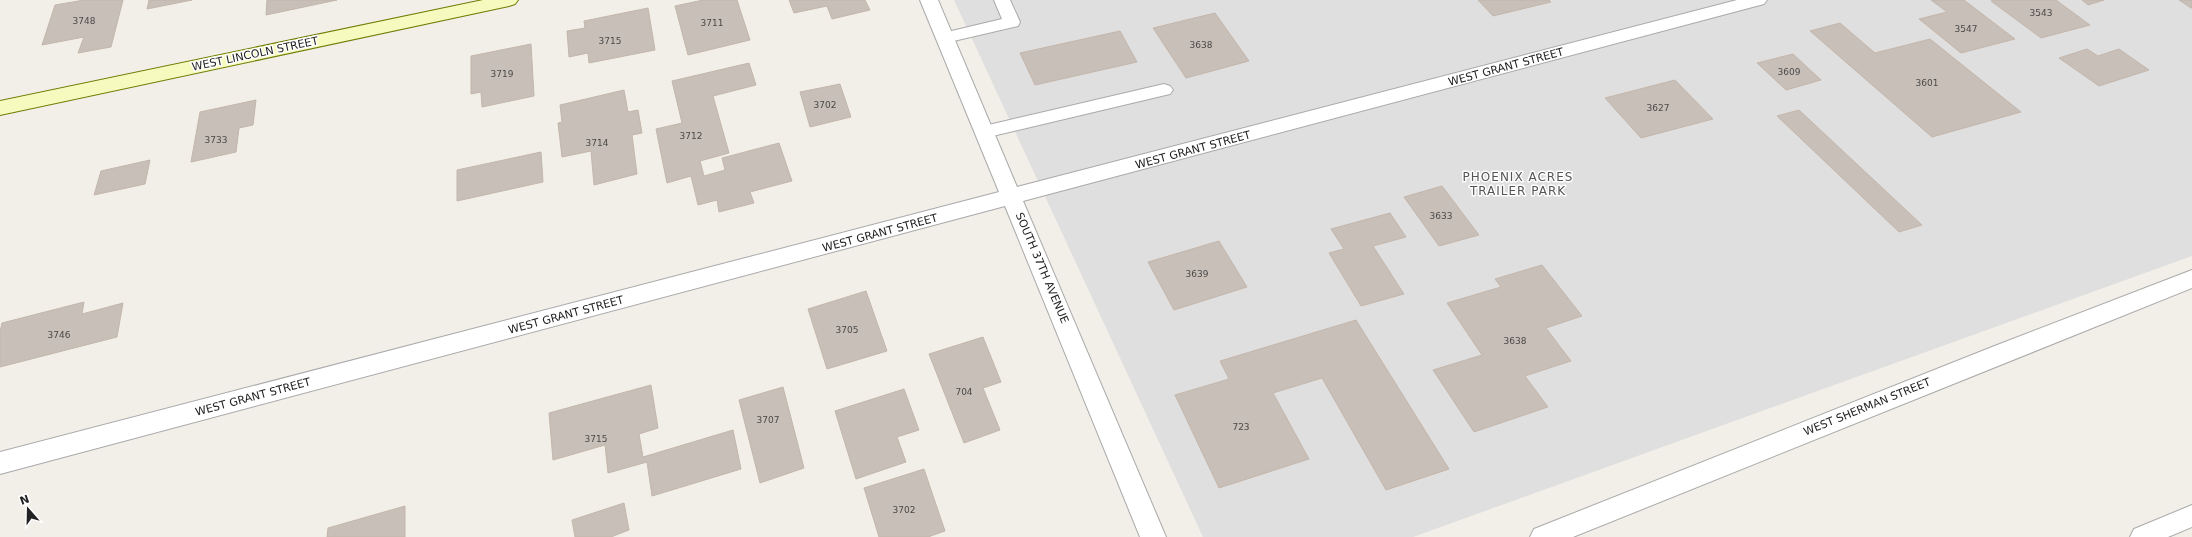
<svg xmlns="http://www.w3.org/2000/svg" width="2192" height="537" viewBox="0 0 2192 537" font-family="'DejaVu Sans',sans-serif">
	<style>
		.residential { fill: #e0dfdf }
		.building { fill: #c7bfb8; stroke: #c4b6ab }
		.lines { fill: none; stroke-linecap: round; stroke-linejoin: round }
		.lane-casing { stroke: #a9a9a9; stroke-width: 2 }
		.street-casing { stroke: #a9a9a9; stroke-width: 2 }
		.secondary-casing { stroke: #707d05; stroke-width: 2 }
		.lane { fill: #fff; fill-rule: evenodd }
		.street { fill: #fff; fill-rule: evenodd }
		.secondary { fill: #f7fabf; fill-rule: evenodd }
		.labels { text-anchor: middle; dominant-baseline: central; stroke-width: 3; stroke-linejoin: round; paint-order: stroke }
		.number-label { font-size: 9px; fill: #4b4948 }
		.street-label { font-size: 11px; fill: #222; stroke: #fff }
		.neighbourhood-label { font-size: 12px; letter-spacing: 1px; fill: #555; stroke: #fff }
	</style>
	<rect width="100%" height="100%" fill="#f2efe9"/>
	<!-- residential -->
	<path class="residential" d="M954,0H2192V256L1413,537H1203Z"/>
	<!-- building -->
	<g class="building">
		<path d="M84,0H123L111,47L78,53L84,37L42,45L55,5Z"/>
		<path d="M149,0H192L147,9Z"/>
		<path d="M267,0H337L266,15Z"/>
		<path d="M703,0H737L750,40L688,55L675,6Z"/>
		<path d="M789,0H865L870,10L832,19L827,6L794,13Z"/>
		<path d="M1478,0H1549L1551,2L1493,16Z"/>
		<path d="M1931,0H1964L2015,39L1961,53L1919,19L1947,12Z"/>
		<path d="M1995,0H2056L2090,25L2041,38L1991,1Z"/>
		<path d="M2082,0H2104L2088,5Z"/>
		<path d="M2179,0H2192V8H2191Z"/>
		<path d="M648,8L655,50L589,63L588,53L569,57L567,31L585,28L584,21Z"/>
		<path d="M1215,13L1249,61L1186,78L1153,28Z"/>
		<path d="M1840,23L1875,53L1930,39L2021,112L1932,137L1810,31Z"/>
		<path d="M1120,31L1137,62L1035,85L1020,53Z"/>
		<path d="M531,44L534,96L482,107L481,92L471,94V56Z"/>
		<path d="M2087,49L2098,56L2119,49L2149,70L2099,86L2059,58Z"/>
		<path d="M1793,54L1821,80L1786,90L1757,63Z"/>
		<path d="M749,63L756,85L713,96L729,153L700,161L704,176L725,170L722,158L779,143L792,181L750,192L754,203L719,212L717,200L698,205L691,176L667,183L656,129L682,123L672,81Z"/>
		<path d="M1675,80L1713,119L1641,138L1605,98Z"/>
		<path d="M840,84L851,117L810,127L800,92Z"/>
		<path d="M624,90L628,112L638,110L642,133L632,135L637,174L594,185L591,151L562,157L558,123L562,122L560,105Z"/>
		<path d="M256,100L253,125L239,128L236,152L191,162L200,112Z"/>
		<path d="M1799,110L1922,225L1899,232L1777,116Z"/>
		<path d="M541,152L543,182L457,201V170Z"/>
		<path d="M150,160L145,184L94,195L101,171Z"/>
		<path d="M1442,186L1479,235L1439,246L1404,197Z"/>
		<path d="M1390,213L1406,237L1373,246L1404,294L1361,306L1329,253L1344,249L1331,229Z"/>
		<path d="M1219,241L1247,287L1174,310L1148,262Z"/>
		<path d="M1542,265L1582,316L1546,328L1571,361L1525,376L1548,407L1474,432L1433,370L1482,355L1447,303L1501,287L1495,279Z"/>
		<path d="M866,291L887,351L827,369L808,309Z"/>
		<path d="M84,302L82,314L123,303L117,337L0,367V332L2,323Z"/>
		<path d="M1356,320L1449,469L1386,490L1322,378L1273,393L1309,459L1219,488L1175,395L1229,379L1220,361Z"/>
		<path d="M983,337L1001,382L983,388L1000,430L964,443L929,354Z"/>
		<path d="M651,385L658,428L639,434L643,457L733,430L741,469L652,496L647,462L608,473L605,445L553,460L549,413Z"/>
		<path d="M783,387L804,468L760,483L739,400Z"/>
		<path d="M904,389L919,430L897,437L906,462L856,479L835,411Z"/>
		<path d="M924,469L945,531L928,537H879L864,488Z"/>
		<path d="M624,503L629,530L611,537H575L572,520Z"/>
		<path d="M405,506V537H327L328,528Z"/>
	</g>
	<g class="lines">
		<defs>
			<g id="lane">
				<path d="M994,0H1010L1020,22L1018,26L945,43L939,42L937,38L939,34L1002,19Z"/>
				<path d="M1164,84L1170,86L1173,90L1170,94L984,138L978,136L975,132L978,128L984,126Z"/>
				<path d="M2192,505V527L2168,537H2130L2134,529Z"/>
			</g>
			<g id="street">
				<path d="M920,0H938L1017,187L1737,0H1767L1764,4L1023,201L1166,537H1140L1005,206L0,474V452L999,192Z"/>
				<path d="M2192,270V288L1573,537H1530L1534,529L1992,347Z"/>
			</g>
			<path id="secondary" d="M483,0H518L515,4L509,6L0,115V101Z"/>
		</defs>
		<!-- lane casing -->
		<use href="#lane" class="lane-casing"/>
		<!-- street casing -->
		<use href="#street" class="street-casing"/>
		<!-- secondary casing -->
		<use href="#secondary" class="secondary-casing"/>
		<!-- lane -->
		<use href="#lane" class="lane"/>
		<!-- street -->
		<use href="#street" class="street"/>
		<!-- secondary -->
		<use href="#secondary" class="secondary"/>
	</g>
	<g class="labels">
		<!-- number labels -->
		<g class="number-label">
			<text x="2041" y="13">3543</text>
			<text x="84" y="21">3748</text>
			<text x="712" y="23">3711</text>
			<text x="1966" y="29">3547</text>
			<text x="610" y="41">3715</text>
			<text x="1201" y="45">3638</text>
			<text x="1789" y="72">3609</text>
			<text x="502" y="74">3719</text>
			<text x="1927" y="83">3601</text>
			<text x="825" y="105">3702</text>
			<text x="1658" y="108">3627</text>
			<text x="691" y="136">3712</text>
			<text x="216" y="140">3733</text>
			<text x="597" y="143">3714</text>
			<text x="1441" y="216">3633</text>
			<text x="1197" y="274">3639</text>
			<text x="847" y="330">3705</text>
			<text x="59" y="335">3746</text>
			<text x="1515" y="341">3638</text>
			<text x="964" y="392">704</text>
			<text x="768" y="420">3707</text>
			<text x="1241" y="427">723</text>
			<text x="596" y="439">3715</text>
			<text x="904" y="510">3702</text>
		</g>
		<!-- street labels -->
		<g class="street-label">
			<text transform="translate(255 54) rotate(-12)">WEST LINCOLN STREET</text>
			<text transform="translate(1506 67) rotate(-15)">WEST GRANT STREET</text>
			<text transform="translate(1193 150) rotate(-15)">WEST GRANT STREET</text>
			<text transform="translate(880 233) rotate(-15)">WEST GRANT STREET</text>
			<text transform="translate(1042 268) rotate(67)">SOUTH 37TH AVENUE</text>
			<text transform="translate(566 315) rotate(-15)">WEST GRANT STREET</text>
			<text transform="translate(253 397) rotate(-15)">WEST GRANT STREET</text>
			<text transform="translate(1867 407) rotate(-22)">WEST SHERMAN STREET</text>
		</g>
		<!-- neighbourhood labels -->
		<g class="neighbourhood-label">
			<text x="1518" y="177">PHOENIX ACRES<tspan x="1518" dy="14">TRAILER PARK</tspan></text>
		</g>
	</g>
	<!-- north arrow -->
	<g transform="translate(28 509) rotate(340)" stroke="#ffffff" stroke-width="3" paint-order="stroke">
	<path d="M0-3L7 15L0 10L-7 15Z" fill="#222222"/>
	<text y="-6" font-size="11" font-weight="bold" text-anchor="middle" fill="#222222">N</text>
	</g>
</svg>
